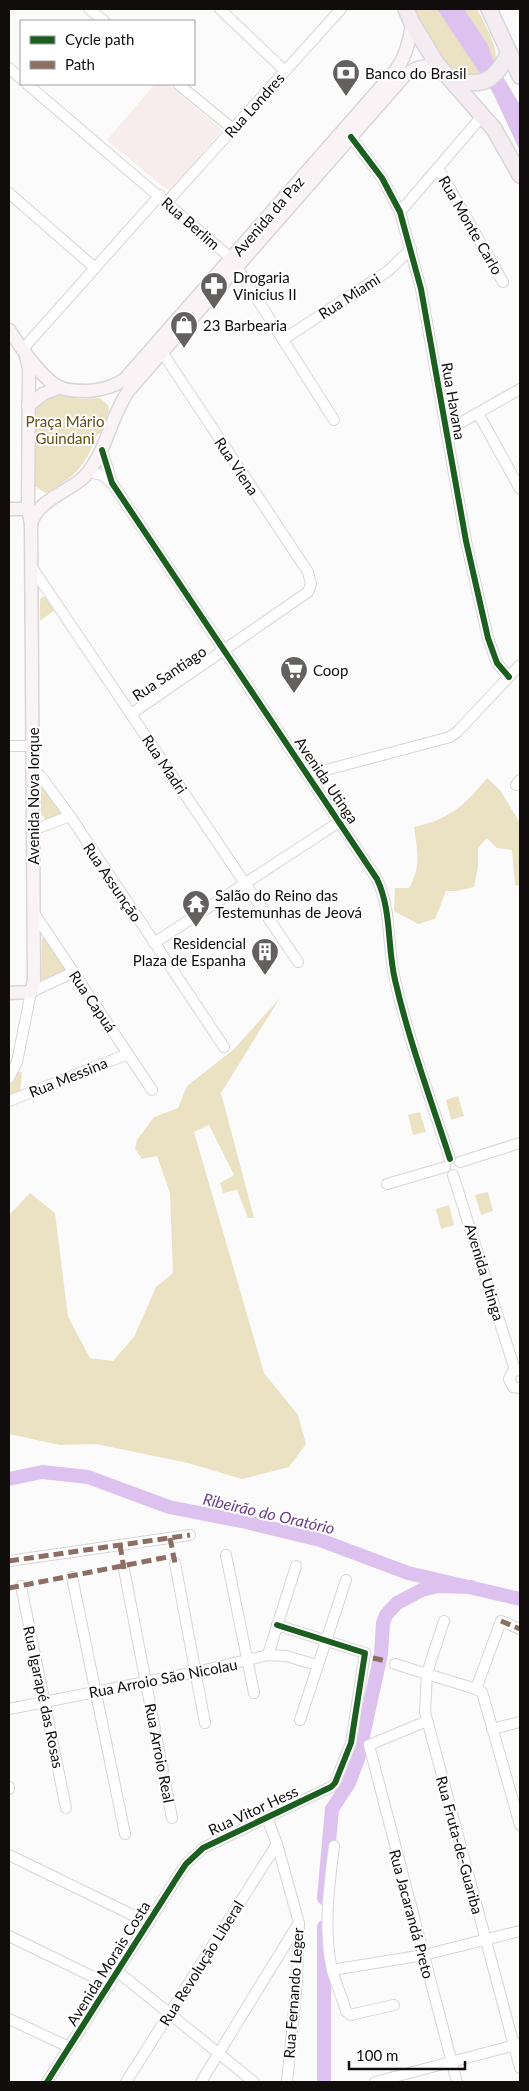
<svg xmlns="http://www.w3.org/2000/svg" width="529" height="2091" viewBox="0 0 529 2091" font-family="Lato,sans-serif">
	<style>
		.built { fill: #f8eded }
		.green { fill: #ebe1c3 }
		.water { fill: #ddc2ef }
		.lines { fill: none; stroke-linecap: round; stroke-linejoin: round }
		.river { stroke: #ddc2ef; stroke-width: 14 }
		.minor-casing { stroke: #d8d5d5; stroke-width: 12 }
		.major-casing { stroke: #d8d7d7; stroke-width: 15 }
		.highway-casing { stroke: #d8d7d7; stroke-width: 18 }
		.minor { stroke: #fffefe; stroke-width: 10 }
		.major { stroke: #f9f3f6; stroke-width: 12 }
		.highway { stroke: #f4ecf0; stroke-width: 15 }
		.quiet { stroke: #8d6e63; stroke-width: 5; stroke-dasharray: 10 5; stroke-linecap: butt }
		.cycleway-casing { stroke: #fff; stroke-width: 9 }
		.cycleway { stroke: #1b5e20; stroke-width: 6 }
		.labels { text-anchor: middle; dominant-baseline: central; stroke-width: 4; stroke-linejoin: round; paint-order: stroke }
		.poi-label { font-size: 15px; fill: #120d0d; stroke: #fff; text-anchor: start }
		.street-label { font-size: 15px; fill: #120d0d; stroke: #fff }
		.park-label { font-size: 15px; fill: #614f16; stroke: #fff }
		.water-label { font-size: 16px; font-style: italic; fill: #6e3f8b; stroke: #fff }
	</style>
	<rect width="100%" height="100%" fill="#fcfbfb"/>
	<!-- built -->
	<path class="built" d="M155,84H168L220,128L221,131L171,189L167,190L107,140Z"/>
	<!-- green -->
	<g class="green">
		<path d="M411,9H477C483,21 500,49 495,62C493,66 487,69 484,72C476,78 467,78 459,73C441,63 422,26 411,9Z"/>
		<path d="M56,395L83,399L100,398L108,405L109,411L101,433L97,435C88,459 79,474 56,487L55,491L45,493L34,485L33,414L42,401Z"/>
		<path d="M42,597H46L55,610L40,621V599Z"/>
		<path d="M487,778L500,790L520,823V886L515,885L512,850L497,848L487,838L478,848V867L474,887L457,891H446L435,919L418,924L394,911L395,888H409C422,865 417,850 414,827C450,819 464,806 487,778Z"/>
		<path d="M43,787L61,813L47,821L41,814V789Z"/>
		<path d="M44,938L66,968V971L44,982L41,978L42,939Z"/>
		<path d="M280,998L221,1093L254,1218H248L237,1190L223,1193L220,1183L234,1175L209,1125L194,1132L264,1373L298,1415L306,1444L289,1467L242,1479L188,1463L96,1444L60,1445L9,1434V1215L30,1193L55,1213L68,1317L90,1358L113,1361L134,1337L156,1287L173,1273L170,1193L157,1156L142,1159L135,1149L137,1140L154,1117L178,1108L187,1086L234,1049Z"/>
		<path d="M17,1072H22L20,1093L9,1097V1083Z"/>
		<path d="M458,1096L464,1116L451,1120L446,1100Z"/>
		<path d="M420,1112L426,1132L413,1135L408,1115Z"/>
		<path d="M488,1192L493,1211L481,1215L475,1195Z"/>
		<path d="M449,1205L454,1225L441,1229L436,1209Z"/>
	</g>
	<!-- water -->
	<path class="water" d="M437,9H464L488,45L493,60L520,105V151L493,93Z"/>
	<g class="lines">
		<!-- river -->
		<g class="river">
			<path d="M9,1479L42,1472L88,1477L169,1507L246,1522L320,1540L408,1573L520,1599"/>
			<path d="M324,1898L332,1809L349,1783L358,1759L381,1654L383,1623L386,1615L397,1603L422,1590L438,1586L471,1587"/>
			<path d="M324,2080V1927"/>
		</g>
		<defs>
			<g id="minor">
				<path d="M89,9L104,21"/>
				<path d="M220,9L285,71"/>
				<path d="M9,68L21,79"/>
				<path d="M27,84L231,258L334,420"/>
				<path d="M178,84L233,129"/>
				<path d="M351,137L382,178L400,212L421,289L466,541L488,638L497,663L509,677"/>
				<path d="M438,168L503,282"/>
				<path d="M9,193L95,268"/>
				<path d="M167,202L341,9"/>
				<path d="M400,212L483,115"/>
				<path d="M284,339L388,271L411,249"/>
				<path d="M22,350L160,195"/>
				<path d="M478,413L520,489"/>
				<path d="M446,431L520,389"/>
				<path d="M102,450L112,483L377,879C392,911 387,946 395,980C409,1041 431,1100 450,1159"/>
				<path d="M88,472L102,475L112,483"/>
				<path d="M31,566L298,962"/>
				<path d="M131,714L308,592L311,584L308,572L162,352"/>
				<path d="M9,746H32"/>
				<path d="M33,769L43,779L70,816L224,1047"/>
				<path d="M307,775L450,737L457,732L520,665"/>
				<path d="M516,785L520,780"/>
				<path d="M33,830L70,816"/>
				<path d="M34,913L152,1090"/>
				<path d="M154,943L339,822"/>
				<path d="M9,1078L17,1062L31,992L74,972"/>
				<path d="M9,1101L128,1054"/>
				<path d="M460,1162L520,1143"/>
				<path d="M453,1175L515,1370"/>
				<path d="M387,1184L445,1167"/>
				<path d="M520,1370L513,1371L509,1379L513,1387L520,1388"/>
				<path d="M226,1555L254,1693"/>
				<path d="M9,1561L190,1535"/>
				<path d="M175,1563L205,1723"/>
				<path d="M124,1569L172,1818"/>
				<path d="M72,1577L125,1834"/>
				<path d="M21,1586L66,1808"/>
				<path d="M444,1621L427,1673L425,1712L520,2068"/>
				<path d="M268,1655L296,1566"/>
				<path d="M395,1664L476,1689L482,1692L520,1825"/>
				<path d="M476,1689L501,1621L520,1629"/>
				<path d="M9,1709L196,1672L268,1655L286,1656L317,1665"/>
				<path d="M300,1720L346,1580"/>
				<path d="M427,1721L369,1745L457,2082"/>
				<path d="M492,1729L520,1722"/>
				<path d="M9,1787V1789"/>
				<path d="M267,1818L277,1844L299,1923L297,1981L287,2082"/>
				<path d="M334,1846C329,1886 323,1930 332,1970C336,1984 342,1997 346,2011L351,2015L354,2014L394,2005"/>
				<path d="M9,1855L149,1923"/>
				<path d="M9,1936L110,1985"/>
				<path d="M332,1970L424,1955L520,1931"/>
				<path d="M118,1972L254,2082"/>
				<path d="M9,2019L69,2047"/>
				<path d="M47,2082L178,1876L186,1864L203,1848L331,1787L335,1783L351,1743L365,1653L277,1625"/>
				<path d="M126,2082L277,1844"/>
				<path d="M201,2082L298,1924"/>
				<path d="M375,2082L519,2044"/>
			</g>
			<g id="major">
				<path d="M9,330C20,346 43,381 61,388C69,391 79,391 88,391C101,390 114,387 125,379L396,70C406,56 410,41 412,23"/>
				<path d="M28,406L43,394L60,387"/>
				<path d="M9,509H28"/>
				<path d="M31,524C38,499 68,493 85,476C107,451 110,417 129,390L406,74L417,68L437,64"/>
				<path d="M9,993L31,992L34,980L31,524L28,509L29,368L26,356"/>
			</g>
			<g id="highway">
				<path d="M406,9L412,23L437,64L494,129L520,175"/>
				<path d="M489,9L520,76"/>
				<path d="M451,79C482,88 495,82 509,52"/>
			</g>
		</defs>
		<!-- minor casing -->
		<use href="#minor" class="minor-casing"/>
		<!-- major casing -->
		<use href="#major" class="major-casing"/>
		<!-- highway casing -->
		<use href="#highway" class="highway-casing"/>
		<!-- minor -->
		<use href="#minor" class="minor"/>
		<!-- major -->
		<use href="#major" class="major"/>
		<!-- highway -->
		<use href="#highway" class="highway"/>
		<!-- quiet -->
		<g class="quiet">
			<path d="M170,1538L175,1563"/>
			<path d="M120,1545L124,1569"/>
			<path d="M9,1561L190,1535"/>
			<path d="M9,1588L173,1556"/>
			<path d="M501,1621L520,1629"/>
			<path d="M373,1658L386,1661"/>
		</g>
		<defs>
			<g id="cycleway">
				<path d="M351,137L382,178L400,212L421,289L466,541L488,638L497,663L509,677"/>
				<path d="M102,450L112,483L377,879C392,911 387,946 395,980C409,1041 431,1100 450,1159"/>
				<path d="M47,2082L178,1876L186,1864L203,1848L331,1787L335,1783L351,1743L365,1653L277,1625"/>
			</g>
		</defs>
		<!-- cycleway casing -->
		<use href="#cycleway" class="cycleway-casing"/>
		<!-- cycleway -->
		<use href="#cycleway" class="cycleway"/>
	</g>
	<!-- icons -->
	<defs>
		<symbol id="bank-pin" viewBox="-11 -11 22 30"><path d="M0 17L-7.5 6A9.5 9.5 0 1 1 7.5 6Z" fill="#646060" stroke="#fff"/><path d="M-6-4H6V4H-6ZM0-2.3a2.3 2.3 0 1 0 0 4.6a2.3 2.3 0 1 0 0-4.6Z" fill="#fff"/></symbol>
		<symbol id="pharmacy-pin" viewBox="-11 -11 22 30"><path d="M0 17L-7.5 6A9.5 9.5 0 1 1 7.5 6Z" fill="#646060" stroke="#fff"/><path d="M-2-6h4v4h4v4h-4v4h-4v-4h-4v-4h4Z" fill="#fff"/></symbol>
		<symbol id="shop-pin" viewBox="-11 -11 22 30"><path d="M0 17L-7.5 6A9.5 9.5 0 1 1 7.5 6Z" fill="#646060" stroke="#fff"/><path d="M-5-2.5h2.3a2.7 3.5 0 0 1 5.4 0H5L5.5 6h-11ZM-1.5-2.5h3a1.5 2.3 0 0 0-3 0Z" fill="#fff"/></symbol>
		<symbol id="supermarket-pin" viewBox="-11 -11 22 30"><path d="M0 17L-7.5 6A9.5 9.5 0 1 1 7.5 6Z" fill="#646060" stroke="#fff"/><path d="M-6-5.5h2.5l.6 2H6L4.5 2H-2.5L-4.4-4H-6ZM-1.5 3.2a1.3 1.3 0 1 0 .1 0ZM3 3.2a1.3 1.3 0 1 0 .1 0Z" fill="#fff"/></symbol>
		<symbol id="temple-pin" viewBox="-11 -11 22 30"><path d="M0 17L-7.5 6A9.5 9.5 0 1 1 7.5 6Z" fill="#646060" stroke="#fff"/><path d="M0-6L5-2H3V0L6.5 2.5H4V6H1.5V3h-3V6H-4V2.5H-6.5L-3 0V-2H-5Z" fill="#fff"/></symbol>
		<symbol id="building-pin" viewBox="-11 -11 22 30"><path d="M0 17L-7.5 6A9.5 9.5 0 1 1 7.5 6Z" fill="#646060" stroke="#fff"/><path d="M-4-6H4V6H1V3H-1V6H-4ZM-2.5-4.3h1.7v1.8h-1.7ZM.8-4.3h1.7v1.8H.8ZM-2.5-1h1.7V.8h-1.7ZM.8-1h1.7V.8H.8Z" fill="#fff"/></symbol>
	</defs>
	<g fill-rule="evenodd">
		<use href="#bank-pin" x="330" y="57" width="32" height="43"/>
		<use href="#pharmacy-pin" x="198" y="270" width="32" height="43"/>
		<use href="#shop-pin" x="168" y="309" width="32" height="43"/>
		<use href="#supermarket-pin" x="278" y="654" width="32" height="43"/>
		<use href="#temple-pin" x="180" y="888" width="32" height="43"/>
		<use href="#building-pin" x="249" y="936" width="32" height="43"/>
	</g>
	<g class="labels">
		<!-- poi labels -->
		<g class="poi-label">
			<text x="365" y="73">Banco do Brasil</text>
			<text x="233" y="277">Drogaria<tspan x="233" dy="17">Vinicius II</tspan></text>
			<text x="203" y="325">23 Barbearia</text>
			<text x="313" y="670">Coop</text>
			<text x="215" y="895">Salão do Reino das<tspan x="215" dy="17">Testemunhas de Jeová</tspan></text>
			<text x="246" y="943" text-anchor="end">Residencial<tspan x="246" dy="17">Plaza de Espanha</tspan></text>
		</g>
		<!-- street labels -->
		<g class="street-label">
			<text transform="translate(254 105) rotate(-48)">Rua Londres</text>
			<text transform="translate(268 216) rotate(-49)">Avenida da Paz</text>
			<text transform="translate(191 223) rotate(41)">Rua Berlim</text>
			<text transform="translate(471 225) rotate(60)">Rua Monte Carlo</text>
			<text transform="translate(349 296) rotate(-33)">Rua Miami</text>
			<text transform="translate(454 401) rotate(80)">Rua Havana</text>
			<text transform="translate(237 466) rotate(56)">Rua Viena</text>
			<text transform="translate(169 673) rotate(-34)">Rua Santiago</text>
			<text transform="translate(165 764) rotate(56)">Rua Madri</text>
			<text transform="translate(327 780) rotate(56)">Avenida Utinga</text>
			<text transform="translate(33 796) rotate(-90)">Avenida Nova Iorque</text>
			<text transform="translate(113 882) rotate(56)">Rua Assunção</text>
			<text transform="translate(93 1001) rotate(56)">Rua Capuá</text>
			<text transform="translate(68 1077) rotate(-22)">Rua Messina</text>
			<text transform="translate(485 1272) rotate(73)">Avenida Utinga</text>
			<text transform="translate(163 1678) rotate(-11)">Rua Arroio São Nicolau</text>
			<text transform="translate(44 1697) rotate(78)">Rua Igarapé das Rosas</text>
			<text transform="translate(160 1753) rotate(79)">Rua Arroio Real</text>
			<text transform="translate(253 1810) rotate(-25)">Rua Vitor Hess</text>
			<text transform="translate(460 1845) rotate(75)">Rua Fruta-de-Guariba</text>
			<text transform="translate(412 1914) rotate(75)">Rua Jacarandá Preto</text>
			<text transform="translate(108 1963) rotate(-58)">Avenida Morais Costa</text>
			<text transform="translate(201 1963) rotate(-58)">Rua Revolução Liberal</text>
			<text transform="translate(293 1993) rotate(-86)">Rua Fernando Leger</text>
		</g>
		<!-- park labels -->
		<g class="park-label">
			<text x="65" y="421">Praça Mário<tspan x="65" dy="17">Guindani</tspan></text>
		</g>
		<!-- water labels -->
		<g class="water-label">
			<text transform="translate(269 1513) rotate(13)">Ribeirão do Oratório</text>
		</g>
	</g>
	<!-- border -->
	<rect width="529" height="2091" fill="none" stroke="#120d0d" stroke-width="20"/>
	<!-- legend -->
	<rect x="20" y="20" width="175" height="65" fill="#ffffff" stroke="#a09e9e"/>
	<rect x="30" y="36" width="25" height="8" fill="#1b5e20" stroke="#a09e9e"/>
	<text x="65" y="45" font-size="15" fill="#120d0d">Cycle path</text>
	<rect x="30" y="61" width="25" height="8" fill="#8d6e63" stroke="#a09e9e"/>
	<text x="65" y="70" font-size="15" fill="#120d0d">Path</text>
	<!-- scale -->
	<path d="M349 2061v8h116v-8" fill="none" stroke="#120d0d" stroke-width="2.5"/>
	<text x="356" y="2061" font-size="15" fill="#120d0d" stroke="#ffffff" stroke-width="4" paint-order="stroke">100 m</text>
</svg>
